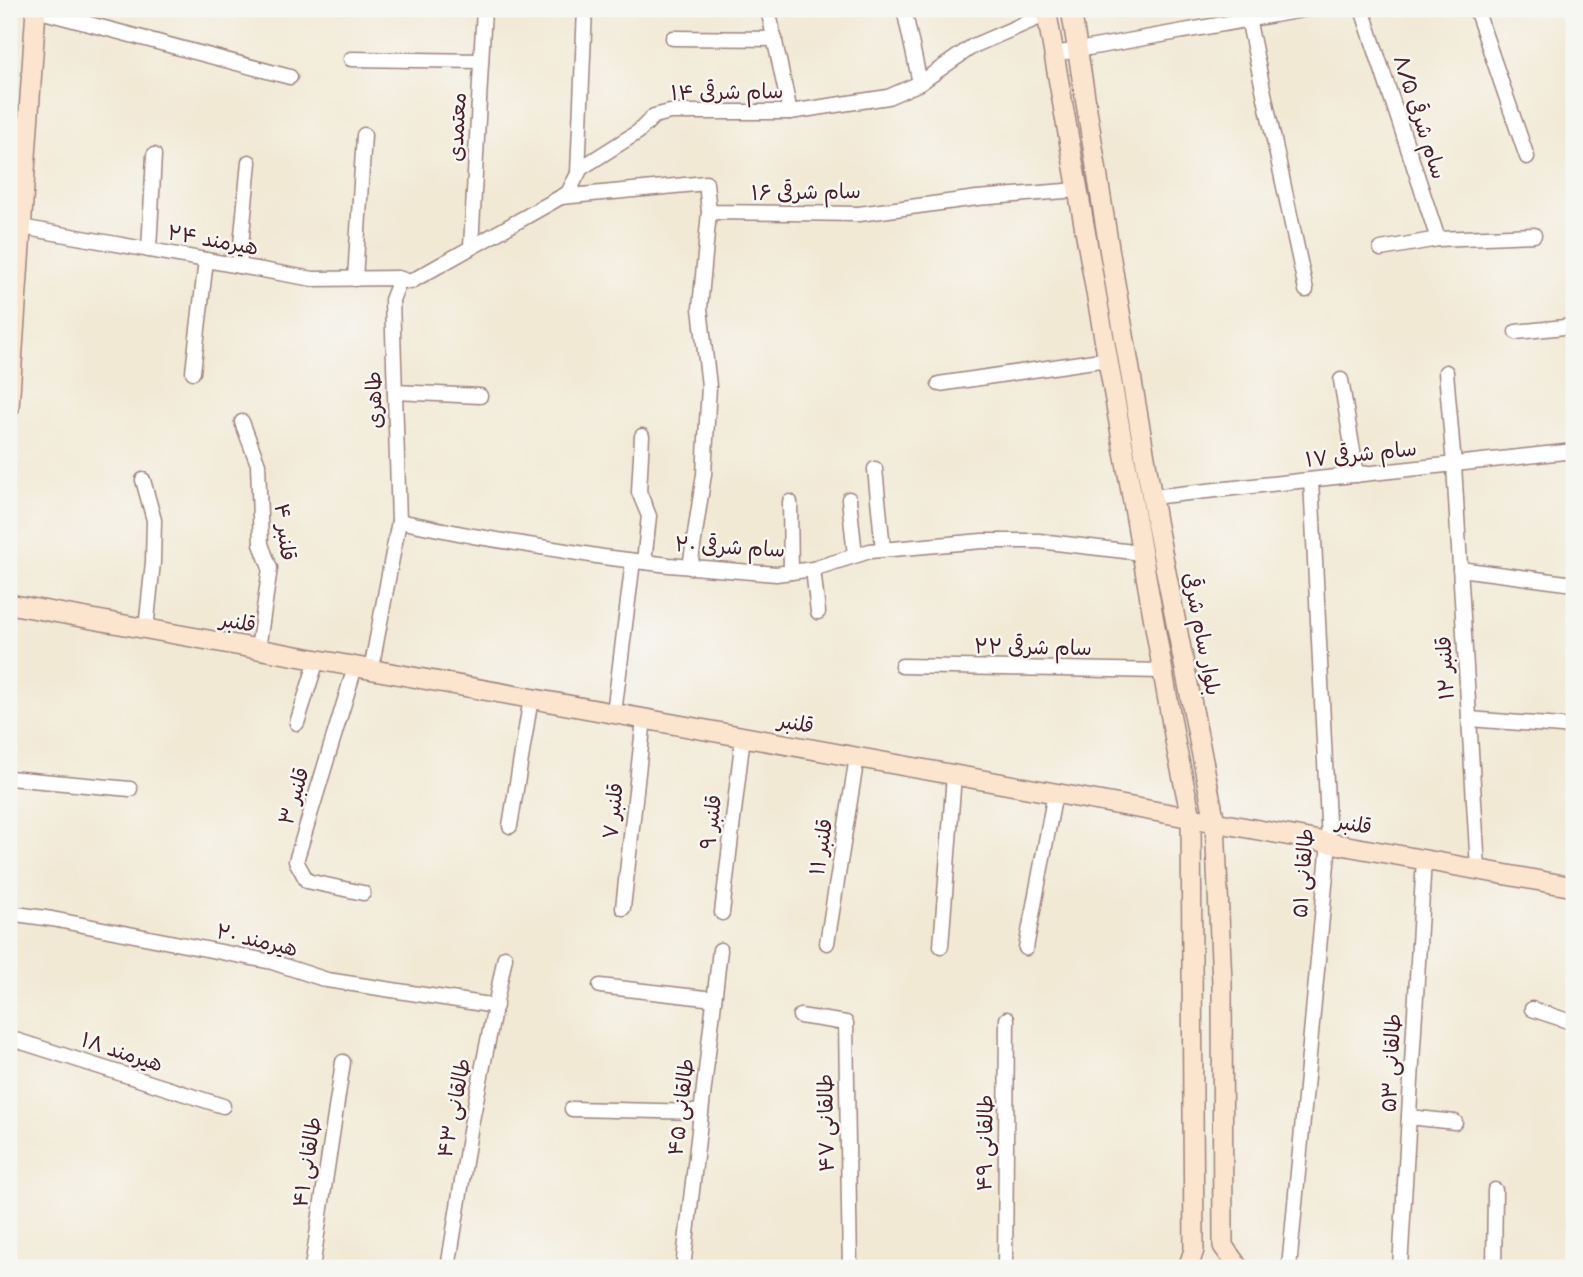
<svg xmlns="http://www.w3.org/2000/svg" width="1583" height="1277" viewBox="0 0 1583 1277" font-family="Sriracha,'Playpen Sans Arabic',sans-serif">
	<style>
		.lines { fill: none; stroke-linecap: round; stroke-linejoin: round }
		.street-casing { stroke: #9e8480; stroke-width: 17 }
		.secondary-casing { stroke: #9e8480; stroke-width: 22 }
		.street { stroke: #fff; stroke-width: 14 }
		.secondary { stroke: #fbe5cf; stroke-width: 19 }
		.labels { text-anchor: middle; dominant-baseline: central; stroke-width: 5; stroke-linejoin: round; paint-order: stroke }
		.street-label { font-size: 21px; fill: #4a1f2b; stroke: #f6f6f2 }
	</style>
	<rect width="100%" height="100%" fill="#f6f6f2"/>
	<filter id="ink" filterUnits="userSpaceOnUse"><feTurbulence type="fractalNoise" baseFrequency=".0143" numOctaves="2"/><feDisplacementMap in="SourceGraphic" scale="14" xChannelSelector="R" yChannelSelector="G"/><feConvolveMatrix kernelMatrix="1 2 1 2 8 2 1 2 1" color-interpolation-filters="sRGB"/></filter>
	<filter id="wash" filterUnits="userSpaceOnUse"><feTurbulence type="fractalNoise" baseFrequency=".00686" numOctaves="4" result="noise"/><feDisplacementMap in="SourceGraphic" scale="28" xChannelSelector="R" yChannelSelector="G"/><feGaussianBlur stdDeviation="1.57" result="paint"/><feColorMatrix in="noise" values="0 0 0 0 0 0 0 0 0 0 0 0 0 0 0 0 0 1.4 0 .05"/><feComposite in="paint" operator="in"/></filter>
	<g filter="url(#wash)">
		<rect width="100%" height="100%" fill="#f2e9d4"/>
	</g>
	<g filter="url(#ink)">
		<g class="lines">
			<defs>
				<g id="street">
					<path d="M768,9L790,112"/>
					<path d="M904,9L920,83"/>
					<path d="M1246,9L1306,290"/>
					<path d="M1362,9L1438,239"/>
					<path d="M1476,9L1527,157"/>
					<path d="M36,10L290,77"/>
					<path d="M673,38L775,39"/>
					<path d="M1055,54L1308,9"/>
					<path d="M351,59L481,61"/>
					<path d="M578,173L585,9"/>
					<path d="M561,197L706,183L709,212L859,214L977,198L1078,190"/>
					<path d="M21,227L313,279L398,278L410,282L568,193L581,168L638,132L654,116L670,112H790L888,97L920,83L973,46L1047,14"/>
					<path d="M471,247L484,9"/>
					<path d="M1381,249L1438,239L1534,235"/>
					<path d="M149,250L154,155"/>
					<path d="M239,266L249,162"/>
					<path d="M355,279L364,135"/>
					<path d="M1516,332L1574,326"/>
					<path d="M193,372L206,260"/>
					<path d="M1446,372L1454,465L1478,869"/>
					<path d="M1341,380L1357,475"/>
					<path d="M939,384L1107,359"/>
					<path d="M395,392L480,396"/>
					<path d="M242,422L258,464L261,544L270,568L258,649"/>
					<path d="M642,436L639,492L649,516L644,562"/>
					<path d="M875,469L883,549"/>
					<path d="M143,480L154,520L153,562L146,629"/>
					<path d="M1152,497L1574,451"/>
					<path d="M849,499L855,555"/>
					<path d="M790,502L791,572"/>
					<path d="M399,521L473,536L603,557L669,565L776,574L813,569L870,551L982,541H1039L1142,553"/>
					<path d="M690,567L704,474L709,386L700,308L709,212"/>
					<path d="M813,569L818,612"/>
					<path d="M1460,569L1574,584"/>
					<path d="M902,666L1163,671"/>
					<path d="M355,667L296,861L307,881L363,893"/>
					<path d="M371,670L399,521L392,300L400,279"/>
					<path d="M614,713L633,561"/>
					<path d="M1469,719L1574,727"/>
					<path d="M297,723L317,660"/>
					<path d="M9,778L130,789"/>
					<path d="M510,826L531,698"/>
					<path d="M623,908L644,719"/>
					<path d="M9,913L52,919L272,962L327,980L496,1006"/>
					<path d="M722,913L743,736"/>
					<path d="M827,943L857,757"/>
					<path d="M941,946L954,775"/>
					<path d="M1026,948L1055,793"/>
					<path d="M600,986L714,999"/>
					<path d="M1532,1009L1574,1023"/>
					<path d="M800,1016L846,1023L850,1268"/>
					<path d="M9,1038L223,1106"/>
					<path d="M572,1109L701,1112"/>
					<path d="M1409,1117L1455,1122"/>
					<path d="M312,1268L343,1062"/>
					<path d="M448,1268L471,1125L505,957"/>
					<path d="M683,1268L720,950"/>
					<path d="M1005,1268L1007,1019"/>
					<path d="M1289,1268L1329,842L1311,480"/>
					<path d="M1400,1268L1424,859"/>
					<path d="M1494,1268L1495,1190"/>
					<path d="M1573,1268L1574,1223"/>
				</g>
				<g id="secondary">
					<path d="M1046,9L1176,746L1191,817L1194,1250L1188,1268"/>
					<path d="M1071,9L1110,254L1156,521L1215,822L1222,983L1223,1246L1239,1268"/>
					<path d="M9,408L36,9"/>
					<path d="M9,604L1574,887"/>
				</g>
			</defs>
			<!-- street casing -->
			<use href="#street" class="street-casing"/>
			<!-- secondary casing -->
			<use href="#secondary" class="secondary-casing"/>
			<!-- street -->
			<use href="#street" class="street"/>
			<!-- secondary -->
			<use href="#secondary" class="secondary"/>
		</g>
	</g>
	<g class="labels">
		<!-- street labels -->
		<g class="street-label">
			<text transform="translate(727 92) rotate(-1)">سام شرقی ۱۴</text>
			<text transform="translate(1420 117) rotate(72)">سام شرقی ۸/۵</text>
			<text transform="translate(457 127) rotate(-87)">معتمدی</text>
			<text transform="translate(806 192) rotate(-1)">سام شرقی ۱۶</text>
			<text transform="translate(213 240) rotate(10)">هیرمند ۲۴</text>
			<text transform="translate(374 400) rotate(-92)">طاهری</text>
			<text transform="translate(1361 454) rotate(-6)">سام شرقی ۱۷</text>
			<text transform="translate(285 532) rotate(83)">قلنبر ۴</text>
			<text transform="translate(730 547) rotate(3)">سام شرقی ۲۰</text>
			<text transform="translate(238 622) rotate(10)">قلنبر</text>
			<text transform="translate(1202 634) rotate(79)">بلوار سام شرقی</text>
			<text transform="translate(1033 647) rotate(1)">سام شرقی ۲۲</text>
			<text transform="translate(1445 668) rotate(-93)">قلنبر ۱۲</text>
			<text transform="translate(796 723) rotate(10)">قلنبر</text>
			<text transform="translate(294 796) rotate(-73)">قلنبر ۳</text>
			<text transform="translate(613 811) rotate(-84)">قلنبر ۷</text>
			<text transform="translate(711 822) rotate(-83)">قلنبر ۹</text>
			<text transform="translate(1354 824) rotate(10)">قلنبر</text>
			<text transform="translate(821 847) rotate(-81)">قلنبر ۱۱</text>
			<text transform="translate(1303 873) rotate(-86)">طالقانی ۵۱</text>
			<text transform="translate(257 940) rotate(13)">هیرمند ۲۰</text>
			<text transform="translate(122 1052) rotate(18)">هیرمند ۱۸</text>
			<text transform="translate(1391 1063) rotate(-87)">طالقانی ۵۳</text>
			<text transform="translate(681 1107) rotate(-83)">طالقانی ۴۵</text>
			<text transform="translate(454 1108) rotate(-79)">طالقانی ۴۳</text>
			<text transform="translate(826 1123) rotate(-91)">طالقانی ۴۷</text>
			<text transform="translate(985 1143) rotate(-89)">طالقانی ۴۹</text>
			<text transform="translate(307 1162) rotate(-81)">طالقانی ۴۱</text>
		</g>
	</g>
	<!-- margin -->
	<rect width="1583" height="1277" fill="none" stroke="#f6f6f2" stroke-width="35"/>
</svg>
